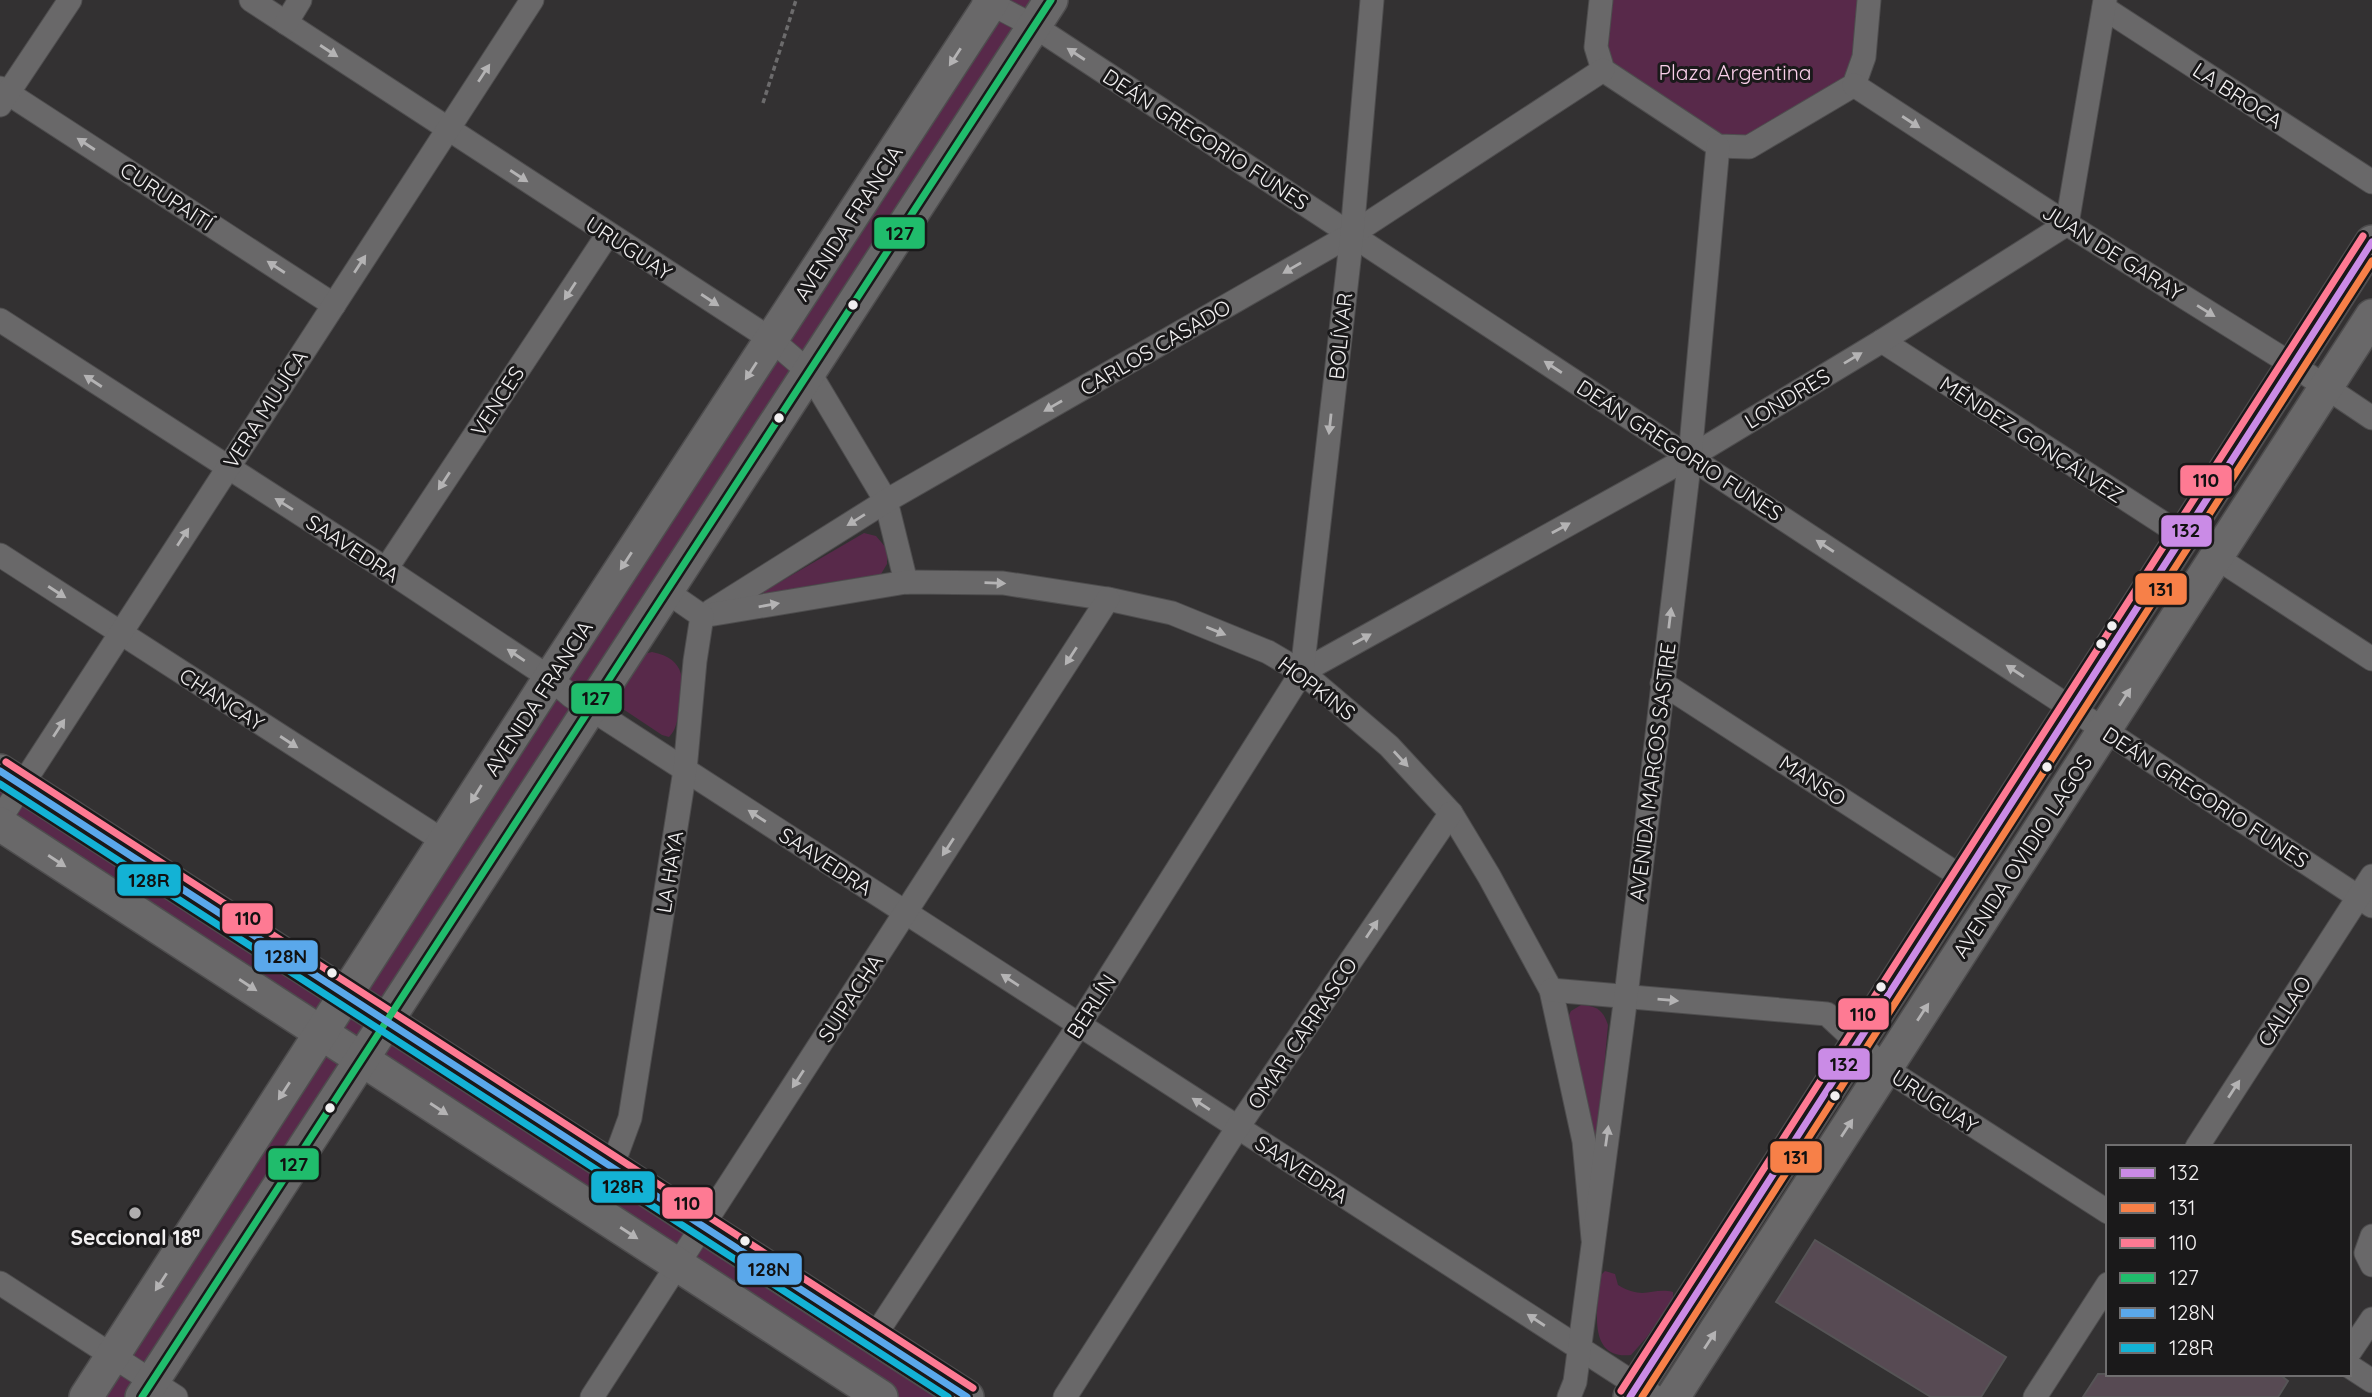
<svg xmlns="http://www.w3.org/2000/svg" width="2372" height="1397" viewBox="0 0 2372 1397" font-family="Quicksand,sans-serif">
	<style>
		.green { fill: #58294a }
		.building { fill: #574a53; stroke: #565456; stroke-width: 2 }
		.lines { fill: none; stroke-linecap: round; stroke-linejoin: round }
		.street-casing { stroke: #4e4d4e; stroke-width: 25 }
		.secondary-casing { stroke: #4e4d4e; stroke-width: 36 }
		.path { stroke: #6c6b6c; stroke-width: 3.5; stroke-dasharray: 5 3.5; stroke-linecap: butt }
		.street { stroke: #696869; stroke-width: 23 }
		.secondary { stroke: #696869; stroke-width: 33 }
		.bus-1-casing { stroke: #1a191a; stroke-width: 12 }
		.bus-2-casing { stroke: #1a191a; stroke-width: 12 }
		.bus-3-casing { stroke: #1a191a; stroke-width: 12 }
		.bus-4-casing { stroke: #1a191a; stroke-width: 12 }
		.bus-5-casing { stroke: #1a191a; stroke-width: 12 }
		.bus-6-casing { stroke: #1a191a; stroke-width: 12 }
		.bus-1 { stroke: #ca8be6; stroke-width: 7 }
		.bus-2 { stroke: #f78048; stroke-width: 7 }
		.bus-3 { stroke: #fe7a93; stroke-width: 7 }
		.bus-4 { stroke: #20bc6c; stroke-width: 7 }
		.bus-5 { stroke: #5aa8eb; stroke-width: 7 }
		.bus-6 { stroke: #13b2d5; stroke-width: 7 }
		.oneway { fill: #b4b3b4 }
		.bus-dot { fill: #f2f0f1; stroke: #1a191a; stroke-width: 2.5 }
		.poi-dot { fill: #afadae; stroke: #1a191a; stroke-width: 2.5 }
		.labels { text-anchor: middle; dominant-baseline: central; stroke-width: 6; stroke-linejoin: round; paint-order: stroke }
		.park-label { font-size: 21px; fill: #facfea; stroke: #1a191a }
		.street-label { font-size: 21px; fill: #f2f0f1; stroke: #1a191a }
		.poi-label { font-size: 21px; font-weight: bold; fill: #f2f0f1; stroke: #1a191a }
		.line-badge { stroke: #1a191a; stroke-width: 2.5 }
		.pale-badge-label { font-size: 19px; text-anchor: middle; font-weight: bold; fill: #111 }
	</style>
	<rect width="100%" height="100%" fill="#333132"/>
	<!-- green -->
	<g class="green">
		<path d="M993,0H1051L387,1021L967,1397H881L362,1060L142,1397H86L321,1034L0,824V771L346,995Z"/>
		<path d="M1601,0H1869L1854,85L1749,147L1717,146L1603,70Z"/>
		<path d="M864,533L876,536L887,549V564L881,574L807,586L765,599L763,592Z"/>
		<path d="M652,652C687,659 685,682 679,712C677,721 676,730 669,737L662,735L614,703L610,696L640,655Z"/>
		<path d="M1581,1005C1597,1006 1603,1010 1608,1025L1598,1133L1595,1134L1591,1132L1567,1019L1571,1011Z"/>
		<path d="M1605,1271L1615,1274L1618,1285C1645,1301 1651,1287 1673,1292V1299L1646,1338L1631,1355C1585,1360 1598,1304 1601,1275Z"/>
	</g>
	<!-- building -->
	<g class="building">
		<path d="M1815,1240L2006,1357L1981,1397H1931L1776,1302Z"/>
		<path d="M2098,1374H2279L2288,1381L2278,1397H2083Z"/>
	</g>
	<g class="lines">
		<defs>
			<g id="street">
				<path d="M251,0L772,340L809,372L886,501L906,582"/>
				<path d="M984,0L1034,26L2372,906"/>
				<path d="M1601,0L1596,47L1603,70L1718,146L1749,147L1854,85L1864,57L1869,0"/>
				<path d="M2104,8L2372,182"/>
				<path d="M286,23L300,0"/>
				<path d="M1854,85L2067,224L2293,365L2372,418"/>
				<path d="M0,88L334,305"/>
				<path d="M0,105L70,0"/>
				<path d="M0,320L386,569L550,678L571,696L1655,1397"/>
				<path d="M1882,341L2183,536"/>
				<path d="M0,555L445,842"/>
				<path d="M2217,558L2372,659"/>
				<path d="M386,569L608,234"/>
				<path d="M711,611L886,501L1352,234L1603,70"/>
				<path d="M702,616L906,582L1003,583L1108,599L1172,613L1268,652L1302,672L1389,746L1451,813L1489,876L1551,990L1584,1141L1593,1239"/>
				<path d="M1302,672L1690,457L1882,341L2067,224L2105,0"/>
				<path d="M1662,683L1963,878"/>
				<path d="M0,819L532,0"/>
				<path d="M1551,990L1827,1014L1886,1069L2108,1212"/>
				<path d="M2197,1147L2372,876"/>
				<path d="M612,1167L630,1118L685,770L695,661L702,616L666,591"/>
				<path d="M2372,1236L2366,1253L2372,1265"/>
				<path d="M0,1283L176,1397"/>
				<path d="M874,1337L1079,1025L1302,672L1352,234L1372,0"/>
				<path d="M2349,1353L2372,1319"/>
				<path d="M2349,1366L2372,1381"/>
				<path d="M592,1397L1108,599"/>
				<path d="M1065,1397L1238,1127L1451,813"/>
				<path d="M1569,1397L1575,1382L1626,996L1690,457L1718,146"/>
				<path d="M2035,1397L2108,1284"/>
			</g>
			<g id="secondary">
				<path d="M0,771L967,1397"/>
				<path d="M0,824L881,1397"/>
				<path d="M86,1397L550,678L993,0"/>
				<path d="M142,1397L1051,0"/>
				<path d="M1630,1397L2372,242"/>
				<path d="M1673,1397L2372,316"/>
			</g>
		</defs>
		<!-- street casing -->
		<use href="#street" class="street-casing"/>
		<!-- secondary casing -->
		<use href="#secondary" class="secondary-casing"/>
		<!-- path -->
		<path class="path" d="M763,103L796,0"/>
		<!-- street -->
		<use href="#street" class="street"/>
		<!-- secondary -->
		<use href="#secondary" class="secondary"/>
		<defs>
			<path id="bus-1" d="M1630,1397L2372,242"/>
			<path id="bus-2" d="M1642,1397L2372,261"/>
			<g id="bus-3">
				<path d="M6,762L973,1388"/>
				<path d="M1621,1391L2363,236"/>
			</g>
			<path id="bus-4" d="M142,1397L1051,0"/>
			<path id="bus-5" d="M0,771L967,1397"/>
			<path id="bus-6" d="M0,784L948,1397"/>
		</defs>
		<!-- bus-1 casing -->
		<use href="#bus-1" class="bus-1-casing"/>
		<!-- bus-2 casing -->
		<use href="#bus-2" class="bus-2-casing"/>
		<!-- bus-3 casing -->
		<use href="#bus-3" class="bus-3-casing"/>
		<!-- bus-4 casing -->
		<use href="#bus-4" class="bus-4-casing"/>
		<!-- bus-5 casing -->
		<use href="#bus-5" class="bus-5-casing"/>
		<!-- bus-6 casing -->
		<use href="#bus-6" class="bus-6-casing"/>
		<!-- bus-1 -->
		<use href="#bus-1" class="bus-1"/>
		<!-- bus-2 -->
		<use href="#bus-2" class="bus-2"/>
		<!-- bus-3 -->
		<use href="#bus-3" class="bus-3"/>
		<!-- bus-4 -->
		<use href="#bus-4" class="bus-4"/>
		<!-- bus-5 -->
		<use href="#bus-5" class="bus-5"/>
		<!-- bus-6 -->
		<use href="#bus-6" class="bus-6"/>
	</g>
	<!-- one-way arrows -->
	<defs><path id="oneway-solid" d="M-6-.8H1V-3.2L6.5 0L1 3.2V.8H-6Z" transform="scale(1.75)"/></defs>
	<g class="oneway">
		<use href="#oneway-solid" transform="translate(329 51) rotate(33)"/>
		<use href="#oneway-solid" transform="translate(1076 54) rotate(-147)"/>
		<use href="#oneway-solid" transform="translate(955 57) rotate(123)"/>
		<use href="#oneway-solid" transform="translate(484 73) rotate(-57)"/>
		<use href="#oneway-solid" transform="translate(1911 122) rotate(33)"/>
		<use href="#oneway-solid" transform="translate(86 144) rotate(-147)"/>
		<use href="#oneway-solid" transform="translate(519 176) rotate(33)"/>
		<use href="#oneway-solid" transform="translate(360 264) rotate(-57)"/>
		<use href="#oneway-solid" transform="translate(276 267) rotate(-147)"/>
		<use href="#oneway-solid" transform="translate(1292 268) rotate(150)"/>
		<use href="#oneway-solid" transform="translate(570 291) rotate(123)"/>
		<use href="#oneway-solid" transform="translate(710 300) rotate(33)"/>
		<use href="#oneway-solid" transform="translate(2206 311) rotate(32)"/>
		<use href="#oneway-solid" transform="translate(1853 358) rotate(-31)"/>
		<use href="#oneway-solid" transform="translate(1553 367) rotate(-147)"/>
		<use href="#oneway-solid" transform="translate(751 371) rotate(123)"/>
		<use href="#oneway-solid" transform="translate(93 381) rotate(-147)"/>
		<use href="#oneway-solid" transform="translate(1053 406) rotate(150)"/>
		<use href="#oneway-solid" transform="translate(1330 424) rotate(96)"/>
		<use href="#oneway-solid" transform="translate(444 481) rotate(123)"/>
		<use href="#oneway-solid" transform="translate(284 504) rotate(-148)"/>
		<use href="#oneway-solid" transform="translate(856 520) rotate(148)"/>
		<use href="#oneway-solid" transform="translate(1561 528) rotate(-29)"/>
		<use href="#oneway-solid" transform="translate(183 537) rotate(-57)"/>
		<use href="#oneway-solid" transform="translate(1825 546) rotate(-147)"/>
		<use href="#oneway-solid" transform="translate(626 561) rotate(123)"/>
		<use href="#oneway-solid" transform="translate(995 583) rotate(2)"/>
		<use href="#oneway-solid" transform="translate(57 592) rotate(33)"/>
		<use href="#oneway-solid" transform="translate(769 605) rotate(-10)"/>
		<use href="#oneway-solid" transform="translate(1670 618) rotate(-83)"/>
		<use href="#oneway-solid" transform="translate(1216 631) rotate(22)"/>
		<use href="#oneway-solid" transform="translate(1362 639) rotate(-29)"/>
		<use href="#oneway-solid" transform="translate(516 655) rotate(-146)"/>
		<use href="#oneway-solid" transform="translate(1071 656) rotate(123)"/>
		<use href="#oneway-solid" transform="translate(2015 671) rotate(-147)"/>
		<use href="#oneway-solid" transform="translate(2125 697) rotate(-57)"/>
		<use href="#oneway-solid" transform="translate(59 728) rotate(-57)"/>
		<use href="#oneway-solid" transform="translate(289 742) rotate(33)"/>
		<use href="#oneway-solid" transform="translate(1401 759) rotate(47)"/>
		<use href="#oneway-solid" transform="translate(476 794) rotate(122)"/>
		<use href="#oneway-solid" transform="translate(757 816) rotate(-147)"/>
		<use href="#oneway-solid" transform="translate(948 847) rotate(123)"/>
		<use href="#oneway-solid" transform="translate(57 861) rotate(33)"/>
		<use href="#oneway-solid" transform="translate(1372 929) rotate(-56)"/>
		<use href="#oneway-solid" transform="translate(1010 980) rotate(-147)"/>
		<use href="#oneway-solid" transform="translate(248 985) rotate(33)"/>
		<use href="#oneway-solid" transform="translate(1668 1000) rotate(5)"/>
		<use href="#oneway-solid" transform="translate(1923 1012) rotate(-57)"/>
		<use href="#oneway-solid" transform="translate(798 1079) rotate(123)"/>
		<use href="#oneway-solid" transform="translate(2234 1089) rotate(-57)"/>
		<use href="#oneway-solid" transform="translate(284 1091) rotate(123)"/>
		<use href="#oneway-solid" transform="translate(1201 1104) rotate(-147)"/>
		<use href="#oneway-solid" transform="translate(439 1109) rotate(33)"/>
		<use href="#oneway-solid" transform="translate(1847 1128) rotate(-57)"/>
		<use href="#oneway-solid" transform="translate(1607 1136) rotate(-82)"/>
		<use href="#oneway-solid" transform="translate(629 1233) rotate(33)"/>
		<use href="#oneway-solid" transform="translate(161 1282) rotate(123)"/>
		<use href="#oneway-solid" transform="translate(1536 1320) rotate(-147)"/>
		<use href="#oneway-solid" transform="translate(1710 1340) rotate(-57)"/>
	</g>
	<!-- markers -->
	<g class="bus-dot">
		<circle cx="853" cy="305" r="6"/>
		<circle cx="779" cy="418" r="6"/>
		<circle cx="2112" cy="626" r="6"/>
		<circle cx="2101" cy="644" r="6"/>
		<circle cx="2047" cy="767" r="6"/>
		<circle cx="332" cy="973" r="6"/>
		<circle cx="1881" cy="987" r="6"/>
		<circle cx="1835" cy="1096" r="6"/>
		<circle cx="330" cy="1108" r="6"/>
		<circle cx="745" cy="1241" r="6"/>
	</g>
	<circle class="poi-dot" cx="135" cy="1213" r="7"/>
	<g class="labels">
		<!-- park labels -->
		<g class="park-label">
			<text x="1735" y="72">Plaza Argentina</text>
		</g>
		<!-- street labels -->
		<g class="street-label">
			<text transform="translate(2238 95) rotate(33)">LA BROCA</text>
			<text transform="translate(1206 139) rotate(33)">DEÁN GREGORIO FUNES</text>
			<text transform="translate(167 196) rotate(33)">CURUPAITÍ</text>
			<text transform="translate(848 223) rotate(-57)">AVENIDA FRANCIA</text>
			<text transform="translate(629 248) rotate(33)">URUGUAY</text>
			<text transform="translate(2113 252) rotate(32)">JUAN DE GARAY</text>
			<text transform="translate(1340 336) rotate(-84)">BOLÍVAR</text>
			<text transform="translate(1155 347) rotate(-30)">CARLOS CASADO</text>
			<text transform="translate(1787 398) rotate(-31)">LONDRES</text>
			<text transform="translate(497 401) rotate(-57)">VENCES</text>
			<text transform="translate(265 409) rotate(-57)">VERA MUJÍCA</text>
			<text transform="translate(2032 439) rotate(33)">MÉNDEZ GONÇÁLVEZ</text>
			<text transform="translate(1680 450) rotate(33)">DEÁN GREGORIO FUNES</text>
			<text transform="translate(353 548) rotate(33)">SAAVEDRA</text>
			<text transform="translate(1317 688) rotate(37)">HOPKINS</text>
			<text transform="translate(538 698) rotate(-57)">AVENIDA FRANCIA</text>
			<text transform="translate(222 699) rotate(33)">CHANCAY</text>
			<text transform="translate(1652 772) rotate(-83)">AVENIDA MARCOS SASTRE</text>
			<text transform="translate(1813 780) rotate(33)">MANSO</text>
			<text transform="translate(2206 797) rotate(33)">DEÁN GREGORIO FUNES</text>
			<text transform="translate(2022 856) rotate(-57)">AVENIDA OVIDIO LAGOS</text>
			<text transform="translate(826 861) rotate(33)">SAAVEDRA</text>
			<text transform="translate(669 872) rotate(-81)">LA HAYA</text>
			<text transform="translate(850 998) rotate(-57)">SUIPACHA</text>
			<text transform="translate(1091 1006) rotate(-57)">BERLÍN</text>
			<text transform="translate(2284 1011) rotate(-57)">CALLAO</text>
			<text transform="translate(1302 1033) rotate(-56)">OMAR CARRASCO</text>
			<text transform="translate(1935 1101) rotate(33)">URUGUAY</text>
			<text transform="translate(1302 1169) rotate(33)">SAAVEDRA</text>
		</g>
		<!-- poi labels -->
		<g class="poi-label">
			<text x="135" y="1237">Seccional 18ª</text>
		</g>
	</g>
	<g class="line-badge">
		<rect x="873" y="216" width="53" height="34" rx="7" fill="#20bc6c"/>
		<rect x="2179" y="464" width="54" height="33" rx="7" fill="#fe7a93"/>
		<rect x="2160" y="514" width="53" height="34" rx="7" fill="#ca8be6"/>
		<rect x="2134" y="572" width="54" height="34" rx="7" fill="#f78048"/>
		<rect x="570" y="682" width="53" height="33" rx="7" fill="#20bc6c"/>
		<rect x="116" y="863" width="66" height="34" rx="7" fill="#13b2d5"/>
		<rect x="221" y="902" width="53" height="33" rx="7" fill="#fe7a93"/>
		<rect x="253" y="939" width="66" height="34" rx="7" fill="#5aa8eb"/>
		<rect x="1837" y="997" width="53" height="34" rx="7" fill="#fe7a93"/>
		<rect x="1817" y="1047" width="54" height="34" rx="7" fill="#ca8be6"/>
		<rect x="1769" y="1140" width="54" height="34" rx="7" fill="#f78048"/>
		<rect x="267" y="1147" width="53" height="34" rx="7" fill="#20bc6c"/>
		<rect x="590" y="1170" width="66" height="34" rx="7" fill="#13b2d5"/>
		<rect x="661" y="1186" width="53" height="34" rx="7" fill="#fe7a93"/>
		<rect x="736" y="1252" width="67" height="34" rx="7" fill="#5aa8eb"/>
	</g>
	<g class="pale-badge-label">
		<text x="900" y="240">127</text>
		<text x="2206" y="487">110</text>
		<text x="2186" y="537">132</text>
		<text x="2161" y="596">131</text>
		<text x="596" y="705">127</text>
		<text x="149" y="887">128R</text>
		<text x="248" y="925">110</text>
		<text x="286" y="963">128N</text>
		<text x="1863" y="1021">110</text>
		<text x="1844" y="1071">132</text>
		<text x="1796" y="1164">131</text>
		<text x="294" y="1171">127</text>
		<text x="623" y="1193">128R</text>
		<text x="687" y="1210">110</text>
		<text x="769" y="1276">128N</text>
	</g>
	<!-- legend -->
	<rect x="2106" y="1145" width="245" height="231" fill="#1a191a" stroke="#706f70" stroke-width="2"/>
	<rect x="2120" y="1168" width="35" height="10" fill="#ca8be6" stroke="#706f70" stroke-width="2"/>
	<text x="2169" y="1180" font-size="21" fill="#f2f0f1">132</text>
	<rect x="2120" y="1203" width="35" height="10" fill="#f78048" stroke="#706f70" stroke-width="2"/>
	<text x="2169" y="1215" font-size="21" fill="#f2f0f1">131</text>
	<rect x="2120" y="1238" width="35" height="10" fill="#fe7a93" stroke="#706f70" stroke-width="2"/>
	<text x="2169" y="1250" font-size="21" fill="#f2f0f1">110</text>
	<rect x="2120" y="1273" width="35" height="10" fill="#20bc6c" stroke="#706f70" stroke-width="2"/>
	<text x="2169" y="1285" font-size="21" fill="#f2f0f1">127</text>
	<rect x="2120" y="1308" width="35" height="10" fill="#5aa8eb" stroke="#706f70" stroke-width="2"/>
	<text x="2169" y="1320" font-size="21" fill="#f2f0f1">128N</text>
	<rect x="2120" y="1343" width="35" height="10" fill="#13b2d5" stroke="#706f70" stroke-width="2"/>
	<text x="2169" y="1355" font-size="21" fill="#f2f0f1">128R</text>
</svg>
